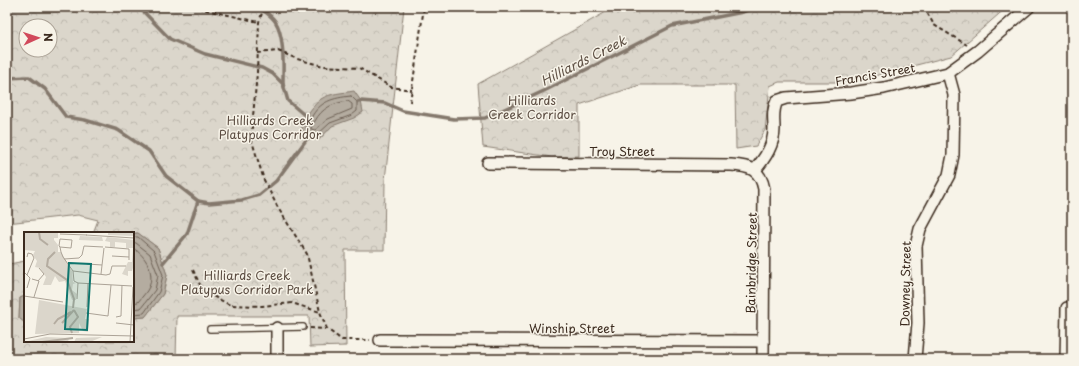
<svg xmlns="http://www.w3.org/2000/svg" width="1079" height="366" viewBox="0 0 1079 366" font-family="'Playpen Sans',sans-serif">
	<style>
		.forest { fill: url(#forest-crowns); stroke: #8b8074; fill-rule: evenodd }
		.water { fill: #b4aca0; stroke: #84786c }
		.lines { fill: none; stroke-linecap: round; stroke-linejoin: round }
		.shore { stroke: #6b5e52; stroke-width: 1 }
		.stream { stroke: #84786c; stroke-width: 3.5 }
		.service-casing { stroke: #3b2a1e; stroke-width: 8 }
		.minor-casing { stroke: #3b2a1e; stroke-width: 14 }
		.path { stroke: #3b2a1e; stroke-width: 2; stroke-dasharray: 4 3; stroke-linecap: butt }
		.service { stroke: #f7f3e8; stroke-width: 5.5 }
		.minor { stroke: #f7f3e8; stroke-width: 11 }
		.labels { text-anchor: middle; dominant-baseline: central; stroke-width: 3; stroke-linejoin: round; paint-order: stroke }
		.street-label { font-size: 12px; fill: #3b2a1e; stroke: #f7f3e8 }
		.park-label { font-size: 12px; fill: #5b4c41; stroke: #f7f3e8 }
		.water-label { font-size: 13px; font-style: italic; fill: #5f5145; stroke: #f7f3e8 }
		.inset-river { fill: none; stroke: #b4aca0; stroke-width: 2 }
		.inset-road { fill: none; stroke: #aca397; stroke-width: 1 }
		.view { fill: #0f766e; fill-opacity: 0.15; stroke: #0f766e; stroke-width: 2 }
		.inset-edge { fill: none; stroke: #3b2a1e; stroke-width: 2 }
	</style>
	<defs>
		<pattern id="forest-crowns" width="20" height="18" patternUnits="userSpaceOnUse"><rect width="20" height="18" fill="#dbd6cb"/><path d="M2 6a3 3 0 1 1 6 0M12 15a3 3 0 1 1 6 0" fill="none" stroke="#bdb8ae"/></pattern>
	</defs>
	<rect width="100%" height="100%" fill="#f7f3e8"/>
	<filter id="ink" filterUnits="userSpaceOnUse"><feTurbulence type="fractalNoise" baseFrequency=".025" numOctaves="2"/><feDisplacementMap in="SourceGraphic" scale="8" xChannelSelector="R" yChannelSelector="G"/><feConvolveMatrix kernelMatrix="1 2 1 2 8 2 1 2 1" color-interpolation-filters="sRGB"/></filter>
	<g filter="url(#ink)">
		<!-- forest -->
		<g class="forest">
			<path d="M7,7H404L385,180L384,250H345L346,346L310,347L309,316H177L176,359H7V265L9,264L25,261V296L20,298L19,318L25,323V341H133V318L145,317L163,294L167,275L158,248L138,233H93L98,220L78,215L7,223ZM26,26H50V50H26Z"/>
			<path d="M615,7H1007L951,56L851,82H779L770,86L765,130L756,146L736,149L735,85H640L579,105V156L552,157L483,147L478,84Z"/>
		</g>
		<!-- water -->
		<g class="water">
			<path d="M354,91L361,101L363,112L354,118L332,126L319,140C315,139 309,140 306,138C293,130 313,105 321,99C330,93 343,93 354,91Z"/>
			<path d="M138,233L158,248L167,275L163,294L145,317L133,318V234Z"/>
			<path d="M25,296V323L19,318L20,298Z"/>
		</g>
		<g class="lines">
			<!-- shore -->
			<g class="shore">
				<path d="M351,96L357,102V111L352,115L330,123L317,135H309L307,133C305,126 307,124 311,118C320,101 333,98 351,96Z"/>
				<path d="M348,101L352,104V109L328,119L315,130L311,129C311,126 313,124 315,121C322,108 333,103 348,101Z"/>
				<path d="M133,237H138L154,251L163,275L159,292L144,313L133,314"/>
				<path d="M133,242L136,243L150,254L158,275L155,290L141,308L133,309"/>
				<path d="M133,248C146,256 155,272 149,287C147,292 141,298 138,302L133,303"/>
			</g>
			<!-- stream -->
			<g class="stream">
				<path d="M139,7L170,39L205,54L262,68L273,74L283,84L288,101L310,120"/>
				<path d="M258,7C264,11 271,15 275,21C285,36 283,67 283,84"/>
				<path d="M7,78L29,77L45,89L66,117L85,120L118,130L149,151L166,176L198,201L209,203L242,200L259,195L276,181L309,136"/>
				<path d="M358,102L361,101L385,103L403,111L454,119L485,118L546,90L672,26L743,12L755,7"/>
				<path d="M163,263L187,234L198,201"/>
			</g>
			<defs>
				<path id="service" d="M210,329L303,327"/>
				<g id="minor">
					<path d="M488,163L731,165C750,166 760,169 764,189L763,359"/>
					<path d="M755,170C765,158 774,145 774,129C774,119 772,110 777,101L786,98L851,93L884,88L948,73L978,51L1029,7"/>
					<path d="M277,328V359"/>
					<path d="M380,340L763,341"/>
					<path d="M915,359L918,323L916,246L920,229L949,175L953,155L954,95L948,73"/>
					<path d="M1066,359L1067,308"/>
				</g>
			</defs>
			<!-- service casing -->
			<use href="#service" class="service-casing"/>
			<!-- minor casing -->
			<use href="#minor" class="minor-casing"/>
			<!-- path -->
			<g class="path">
				<path d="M199,7L202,9L259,22"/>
				<path d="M264,7L259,22L257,73L251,138L264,180L278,208L307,254L320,312L327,329"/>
				<path d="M924,7L934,25L967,45"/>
				<path d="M257,53L278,51L297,59L323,66L359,68L391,87L412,90"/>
				<path d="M410,102L424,7"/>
				<path d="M193,270L203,291L230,305L262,306L292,303L320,312"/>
				<path d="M310,328L327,329L342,340H370"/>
			</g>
			<!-- service -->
			<use href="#service" class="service"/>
			<!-- minor -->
			<use href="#minor" class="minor"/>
		</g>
	</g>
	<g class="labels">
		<!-- street labels -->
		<g class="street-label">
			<text transform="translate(875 74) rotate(-10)">Francis Street</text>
			<text x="622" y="151">Troy Street</text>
			<text transform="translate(751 263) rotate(-89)">Bainbridge Street</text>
			<text transform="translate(905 284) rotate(-89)">Downey Street</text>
			<text x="572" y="328">Winship Street</text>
		</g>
		<!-- park labels -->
		<g class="park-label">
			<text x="532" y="100">Hilliards<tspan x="532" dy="14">Creek Corridor</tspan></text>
			<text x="270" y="120">Hilliards Creek<tspan x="270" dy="14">Platypus Corridor</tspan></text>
			<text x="247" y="275">Hilliards Creek<tspan x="247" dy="14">Platypus Corridor Park</tspan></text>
		</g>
		<!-- water labels -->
		<g class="water-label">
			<text transform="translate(583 60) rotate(-27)">Hilliards Creek</text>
		</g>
	</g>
	<!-- overview -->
	<g transform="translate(24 232)">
		<rect width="110" height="110" fill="#f7f3e8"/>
		<path d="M0,0H34V6H30V8L34,13V20H37L48,39L49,50L52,51L49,52L48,58L53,62L52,68H48L41,49L35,50L31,44L27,53H19L22,45L16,36L11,35L13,29L9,23L11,19L0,18ZM84,0H110V4L84,3ZM56,4L78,5L79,9L55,8ZM83,5L110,8L109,36L108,39H104V44L98,42L104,30H108L109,16H102V11L91,10V15H86V10L81,9ZM15,68L63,77L61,87H65L64,100L59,99L55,91V101L11,102ZM22,105L45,106L44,110H0ZM78,105L66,110H50L52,106Z" fill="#dbd6cb"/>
		<path class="inset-river" d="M15,0L16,7L24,13M31,20L24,27L23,34L43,48L50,67L49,76M38,91L50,78M30,92L34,87L47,80M48,101L46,95L54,85L50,78M18,110L49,106"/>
		<path class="inset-road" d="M36,2L63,3M62,3L110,6M36,15L47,16L48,8L36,7L35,14L36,15L37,20L39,25L49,39L50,49L54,51M81,15L105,17V28M88,24L105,25M3,25L4,21L8,22L10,26L3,43M40,27L55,26L58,23L60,14L79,15M63,32L78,33M49,39L82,43L86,42L88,34H102M0,40L6,46L3,56M77,42L80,16M8,47L15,49L10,65M14,49L20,42L15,36M54,51L108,54M0,64L39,70M53,67L54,51M63,75L64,51M62,81L84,84L87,53M92,85L97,84L98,53M92,91L110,93M0,107L26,102L110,104M106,110L109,55"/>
		<path class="view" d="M45,31L67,32L63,98L41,97Z"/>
		<rect width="110" height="110" class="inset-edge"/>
	</g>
	<!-- margin -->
	<rect width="1079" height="366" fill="none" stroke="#f7f3e8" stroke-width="24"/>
	<rect x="12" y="12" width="1055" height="342" fill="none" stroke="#3b2a1e" stroke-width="1.5" filter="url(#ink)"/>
	<!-- north arrow -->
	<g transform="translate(38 38) rotate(87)"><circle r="19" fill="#f7f3e8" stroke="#aca397"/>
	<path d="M0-3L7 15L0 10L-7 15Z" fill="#d1495b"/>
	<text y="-6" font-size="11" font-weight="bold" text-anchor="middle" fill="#3b2a1e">N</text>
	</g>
</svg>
